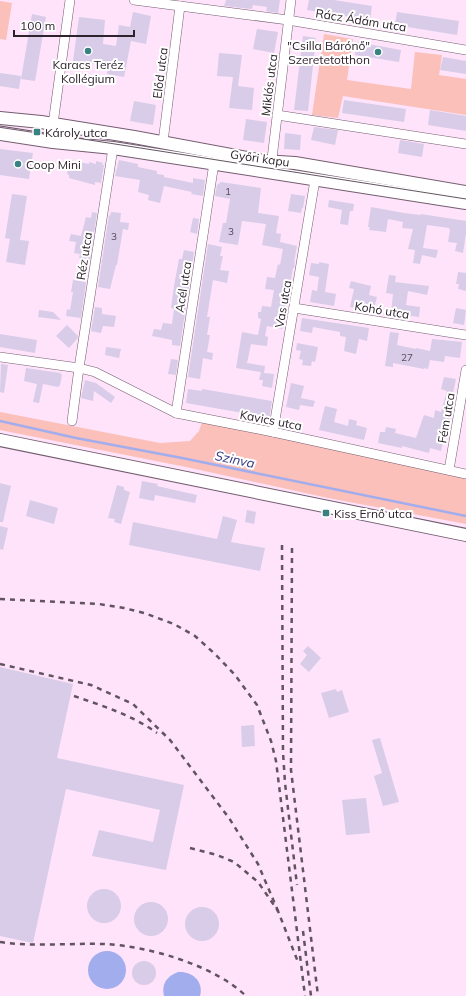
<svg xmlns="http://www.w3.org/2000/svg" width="466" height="996" viewBox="0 0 466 996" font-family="Mulish,sans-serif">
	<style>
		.green { fill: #fbc0b9 }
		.water { fill: #a2adee }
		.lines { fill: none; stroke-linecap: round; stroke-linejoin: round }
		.stream { stroke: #a2adee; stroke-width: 2.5 }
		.building { fill: #d8cce9 }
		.street-casing { stroke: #745d70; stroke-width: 10 }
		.secondary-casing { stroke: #745d70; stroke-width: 14 }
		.street { stroke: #fff; stroke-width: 9 }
		.secondary { stroke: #fff; stroke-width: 12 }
		.tram { stroke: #61535f; stroke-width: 1 }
		.rail { stroke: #61535f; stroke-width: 2.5; stroke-dasharray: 5 5; stroke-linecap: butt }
		.poi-dot { fill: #398281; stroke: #fff; stroke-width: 1.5 }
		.labels { text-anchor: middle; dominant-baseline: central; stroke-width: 4; stroke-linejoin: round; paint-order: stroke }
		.number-label { font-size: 10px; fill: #584d5b }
		.street-label { font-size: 12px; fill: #2d232c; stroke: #fff }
		.poi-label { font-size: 12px; fill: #2d232c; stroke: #fff; text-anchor: start }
		.water-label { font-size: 13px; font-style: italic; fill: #323580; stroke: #fff }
	</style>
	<rect width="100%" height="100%" fill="#fee3fa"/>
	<!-- green -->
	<g class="green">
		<path d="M0,1L12,3L6,40L0,39Z"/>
		<path d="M324,34L353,39L347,80L411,89L415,52L442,55L439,75L466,79V115L343,96L338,118L312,115Z"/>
		<path d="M0,412L160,443L190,441L199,431L202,422L466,477V524L328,498L186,467L0,430Z"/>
	</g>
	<!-- water -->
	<g class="water">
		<circle cx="107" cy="970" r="19"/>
		<path d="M178,972C192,971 204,981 200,996H164C161,984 167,976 178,972Z"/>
	</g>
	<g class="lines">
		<!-- stream -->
		<path class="stream" d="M0,421L76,438L182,458L466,516"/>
	</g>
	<!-- building -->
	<g class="building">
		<path d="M226,0H280L278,13L266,11L267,7L253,5L252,9L224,6Z"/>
		<path d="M309,0H334L372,6L370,20L307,10Z"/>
		<path d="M133,12L151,16L146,44L131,41L124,77L107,74L108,66L73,61L79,17L105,20L103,44L116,46L119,25L130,27Z"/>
		<path d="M397,12L459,21L457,35L395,25Z"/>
		<path d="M32,14L46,17L35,81L21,79Z"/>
		<path d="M257,29L278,32L274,53L253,49Z"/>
		<path d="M303,36L316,38L308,111L294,110Z"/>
		<path d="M357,42L401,50L399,62L355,55Z"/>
		<path d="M219,53L242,55L238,86L254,88L252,110L229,108L233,77L217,76Z"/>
		<path d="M443,57L466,61V74L440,70Z"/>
		<path d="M0,73L21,76L19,89L0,86Z"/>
		<path d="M344,100L406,109L404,122L342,113Z"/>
		<path d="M134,101L156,105L153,125L130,121Z"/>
		<path d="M430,110L466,116V131L428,125Z"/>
		<path d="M246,119L267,122L264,143L243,140Z"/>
		<path d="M314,127L338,130L335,145L311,140Z"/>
		<path d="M285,133L301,135L300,150L284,149Z"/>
		<path d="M400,140L424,144L422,157L398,153Z"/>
		<path d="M0,149L33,153L29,179L0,175Z"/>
		<path d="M68,160L89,164V162L96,164V161L103,163L102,165H104L101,183L95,182V185L69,178V175L67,174L68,169H66Z"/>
		<path d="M119,160L138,164V167L157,171V174L164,175V177L193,183V178L205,180L203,196L191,194L192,192L164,186L160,203L148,200L149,195L138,192L140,180L115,176Z"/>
		<path d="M221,182L261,188L258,213L279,216L276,233L281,234L280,242L297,246L294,262H295L294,268H293L282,329L267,326L265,336L268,337L267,346L251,344L247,363L265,366L264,373L274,374L272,388L262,386L263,380H259L261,372L236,368L242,332L258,335L261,319L258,318V312H261L262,306L271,307L274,290L265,289L267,277L275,278L278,264L280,265L283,249L262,245L266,224L242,221L238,245L219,242L223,223H226L230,199L215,196L217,185Z"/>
		<path d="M12,194L27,196L20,240L29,241L25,265L6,262L10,239L5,238Z"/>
		<path d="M291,194L305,196L303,208H302L301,213L288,211Z"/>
		<path d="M329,200L354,204L353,211H350L348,225L340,224L342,210L328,207Z"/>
		<path d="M371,207L404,213L421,215V214L466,221V233L463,253L455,251L457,243L448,242L450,230L449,229V228L427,225L423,248L438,250L436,258L422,255L420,264L413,263L415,250L408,249L413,229L402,228L403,222L388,219L386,232L369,230L370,227H368Z"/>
		<path d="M92,212L97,213L90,260L79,258L80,254L74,253L76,242L69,241L71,234L81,236L86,217L91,218Z"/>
		<path d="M111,212L121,213L120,222L129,223L128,230L123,229L117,265H116L110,289L98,287L109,215L110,216Z"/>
		<path d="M193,218L199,219L197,234L190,232Z"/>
		<path d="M208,244L222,247L220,256H223L220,270L229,271L227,283L213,280L207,317H210L207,335H210L207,352L213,353L212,360L203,358L200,379L188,377Z"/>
		<path d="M184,250L194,252L180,346L172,345V340L152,336L154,329L161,330L163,323L172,324L174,309L171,308L174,286L179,259H182Z"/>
		<path d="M319,262L329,264L325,292L336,294L334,306L310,302L312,290L317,291L319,277L309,275L311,263L319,264Z"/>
		<path d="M458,272L466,273V291L458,289L459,284H456Z"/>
		<path d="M389,275L396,276L395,282L429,286L427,295L408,291L406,305L420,307L419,317L391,313L393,294L386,293Z"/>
		<path d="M73,280L86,282L81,318L66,316L67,309L70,310L73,292H71Z"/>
		<path d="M351,281L371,286L369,295L377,297L373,312L350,307L354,289L349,288Z"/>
		<path d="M95,307L102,308V314L116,316L114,327L103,326L101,333L91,331Z"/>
		<path d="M456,308L466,310L464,325L453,323Z"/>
		<path d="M39,310L53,312L61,320L38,317Z"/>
		<path d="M302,318L369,328L367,341L359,339L356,354L344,351L346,337L340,336V332L313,327L312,333L300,331Z"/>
		<path d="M67,325L78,336L77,339L69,348L56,336Z"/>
		<path d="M390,332L399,333L397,345L416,349V348L430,351L432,339L462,342L460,358L445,356L444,362L430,360L428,369L424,368V369L393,363V367L385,366Z"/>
		<path d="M0,334L37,340L35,353L0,347Z"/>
		<path d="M297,343L318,347L315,362L312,361L311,366L302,365L303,360L299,359L301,351L296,350Z"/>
		<path d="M106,347L121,349L119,358L105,355Z"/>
		<path d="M171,359L178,360L176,375L168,374Z"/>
		<path d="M1,364L8,365L4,393L0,392Z"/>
		<path d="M26,368L60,373L62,375L60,385L58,387L43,384L39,403L33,402L37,384L24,381Z"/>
		<path d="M444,377L456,379L451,403L453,404L448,429H446L441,451L430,448L429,453L402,446V448L378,443L380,432H385L386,427L396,429L395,433L416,438L424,415L434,418L435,410L441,412L447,391L441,389Z"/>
		<path d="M85,380L96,383L115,397L111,403L94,391L93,401L81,398Z"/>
		<path d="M291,383L304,386L301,398L315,401L313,407L300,405L299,410L286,407Z"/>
		<path d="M188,389L202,391V389L272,401L269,420L249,416V414L186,403Z"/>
		<path d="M325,406L337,409L334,422L348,426L349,419L357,421L356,425L367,428L364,440L319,430Z"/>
		<path d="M142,481L158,484L157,486L197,495L195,503L155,495L154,501L139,498Z"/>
		<path d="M0,483L11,486L3,522H0Z"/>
		<path d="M117,485L124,487V490L130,492L121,524L114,522L115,519L108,518Z"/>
		<path d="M30,500L58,508L54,524L26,516Z"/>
		<path d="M247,510L256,512L254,524L245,522Z"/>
		<path d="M223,516L237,520L231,542L265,548L260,571L129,545L133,522L217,539Z"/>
		<path d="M0,526L8,528L3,550L0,549Z"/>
		<path d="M308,646L321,658L309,672L300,664L307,655L303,651Z"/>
		<path d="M0,667L73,684L57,758L184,785L166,870L92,856L99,830L153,842L160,810L66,789L33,943L0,936Z"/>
		<path d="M336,689L337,692L342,690L349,712L329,718L321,693Z"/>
		<path d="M254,725L255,746L242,747L241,726Z"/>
		<path d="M380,738L399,802L383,806L374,776L382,773L372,740Z"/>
		<path d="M366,798L370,833L346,835L342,800Z"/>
		<circle cx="104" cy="906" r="17"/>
		<circle cx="151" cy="919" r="17"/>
		<circle cx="202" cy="924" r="17"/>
		<circle cx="144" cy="973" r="12"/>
	</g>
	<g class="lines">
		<defs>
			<g id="street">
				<path d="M134,0L288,20L466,50"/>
				<path d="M277,115L466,144"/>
				<path d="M53,124L70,0"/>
				<path d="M163,142L180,6"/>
				<path d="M271,167L291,0"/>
				<path d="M294,308L466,335"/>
				<path d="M0,357L79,368L95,372L176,413L273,432L466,474"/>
				<path d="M176,413L214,163"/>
				<path d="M72,421L79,368L113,148"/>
				<path d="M273,432L315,180"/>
				<path d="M449,470L466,370"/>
			</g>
			<g id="secondary">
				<path d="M0,118L41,122L134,137L263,161L295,163L466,192"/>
				<path d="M0,134L53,142L113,148L466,203"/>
				<path d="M0,440L466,535"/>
			</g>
		</defs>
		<!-- street casing -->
		<use href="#street" class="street-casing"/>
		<!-- secondary casing -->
		<use href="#secondary" class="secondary-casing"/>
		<!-- street -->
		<use href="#street" class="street"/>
		<!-- secondary -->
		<use href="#secondary" class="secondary"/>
		<!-- tram -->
		<path class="tram" d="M0,126L466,199"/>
		<!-- rail -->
		<g class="rail">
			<path d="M282,545L283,752L285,783L297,885"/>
			<path d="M292,548L291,770L318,996"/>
			<path d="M0,599L99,604L124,608L144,613L174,624L195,636L215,654L235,675L257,705L271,741L276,761L305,996"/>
			<path d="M0,664L91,685L133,704L170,740L229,818L258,864L278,911"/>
			<path d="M74,696C103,706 132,715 157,733"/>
			<path d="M190,848L217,855L234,862L258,882L278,911L298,962"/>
			<path d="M303,931L311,996"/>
			<path d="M0,942C34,947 69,943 104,944C148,946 214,965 246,996"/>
		</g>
	</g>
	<!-- markers -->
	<g class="poi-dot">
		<circle cx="88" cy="51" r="4"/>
		<circle cx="378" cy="52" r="4"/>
		<rect x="33" y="128" width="8" height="8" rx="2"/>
		<circle cx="18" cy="164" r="4"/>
		<rect x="322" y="509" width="8" height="8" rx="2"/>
	</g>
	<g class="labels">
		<!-- number labels -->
		<g class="number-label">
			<text x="228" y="191">1</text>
			<text x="231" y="231">3</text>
			<text x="114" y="236">3</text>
			<text x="407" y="357">27</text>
		</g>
		<!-- street labels -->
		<g class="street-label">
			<text transform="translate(361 20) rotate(9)">Rácz Ádám utca</text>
			<text transform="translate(160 73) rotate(-83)">Előd utca</text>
			<text transform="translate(269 85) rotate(-83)">Miklós utca</text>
			<text transform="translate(260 158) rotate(8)">Győri kapu</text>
			<text transform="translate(84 256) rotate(-81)">Réz utca</text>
			<text transform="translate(183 287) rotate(-81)">Acél utca</text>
			<text transform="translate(283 304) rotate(-80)">Vas utca</text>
			<text transform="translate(382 310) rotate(9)">Kohó utca</text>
			<text transform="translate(446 418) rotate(-80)">Fém utca</text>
			<text transform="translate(271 420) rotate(11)">Kavics utca</text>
		</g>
		<!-- poi labels -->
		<g class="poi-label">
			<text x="370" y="45" text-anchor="end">"Csilla Bárónő"<tspan x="370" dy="14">Szeretetotthon</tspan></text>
			<text x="88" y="64" text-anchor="middle">Karacs Teréz<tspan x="88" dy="14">Kollégium</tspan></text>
			<text x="45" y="132">Károly utca</text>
			<text x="26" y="164">Coop Mini</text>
			<text x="334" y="513">Kiss Ernő utca</text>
		</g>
		<!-- water labels -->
		<g class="water-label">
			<text transform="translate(235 459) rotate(12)">Szinva</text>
		</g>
	</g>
	<!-- scale -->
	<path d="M14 30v6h120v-6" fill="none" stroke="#2d232c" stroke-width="2"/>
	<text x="20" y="30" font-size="12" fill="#2d232c" stroke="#ffffff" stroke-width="3" paint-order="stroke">100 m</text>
</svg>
